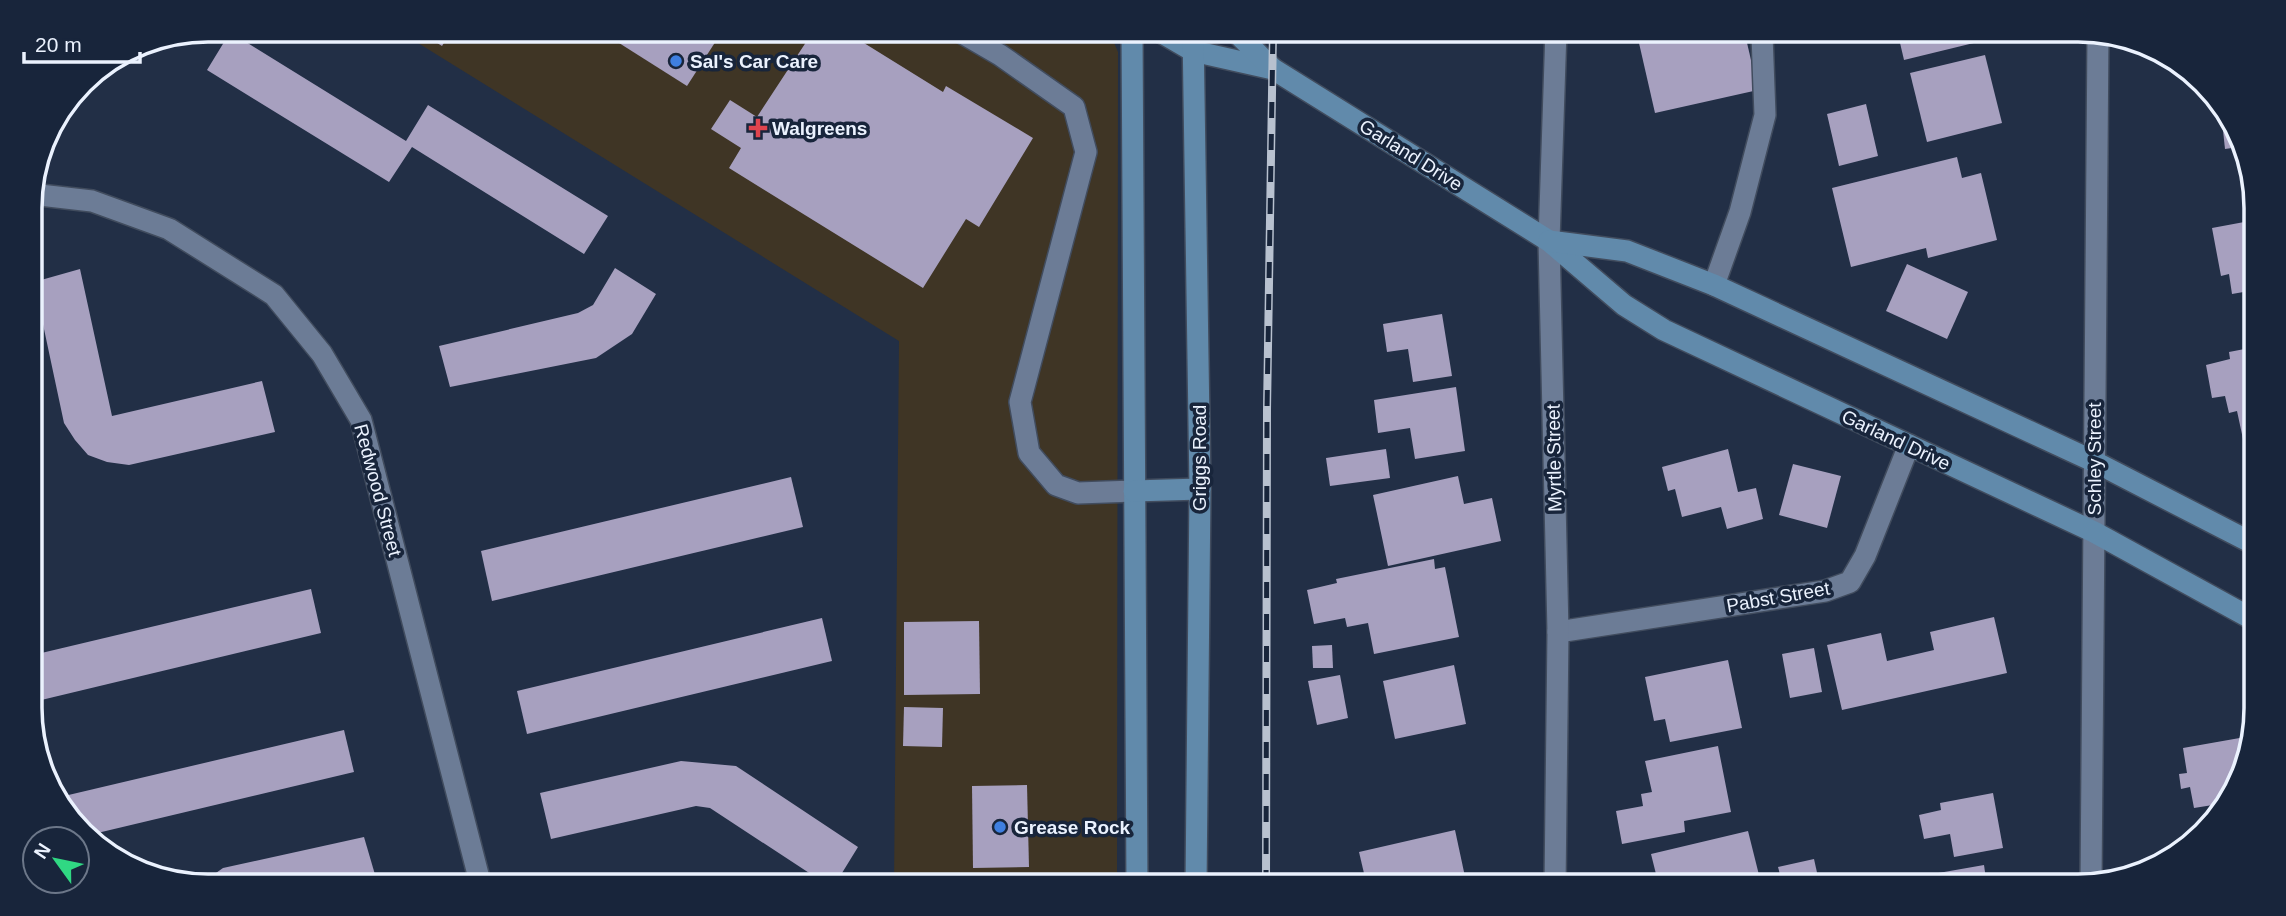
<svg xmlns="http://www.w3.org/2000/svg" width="2286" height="916" viewBox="0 0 2286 916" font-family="Arial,sans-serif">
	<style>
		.commercial { fill: #3f3525 }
		.building { fill: #a7a0bf }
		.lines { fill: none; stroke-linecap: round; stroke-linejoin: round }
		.service-casing { stroke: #414c5e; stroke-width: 24 }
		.minor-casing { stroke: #414c5e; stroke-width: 24 }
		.secondary-casing { stroke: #414c5e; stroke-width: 24 }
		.service { stroke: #6c7c96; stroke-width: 21 }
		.minor { stroke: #6c7c96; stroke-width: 21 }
		.secondary { stroke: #618aab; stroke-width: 21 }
		.rail-casing { stroke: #b8c1cf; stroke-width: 8 }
		.rail { stroke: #18253b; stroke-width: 5; stroke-dasharray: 16; stroke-linecap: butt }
		.shop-dot { fill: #3f7fe0; stroke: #18253b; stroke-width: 2.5 }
		.health-dot { fill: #e0444e; stroke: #18253b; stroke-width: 2.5 }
		.labels { text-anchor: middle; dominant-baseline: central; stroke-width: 7; stroke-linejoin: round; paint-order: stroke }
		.poi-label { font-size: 19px; font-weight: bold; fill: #ebf2fe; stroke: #18253b; text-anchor: start }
		.street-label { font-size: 19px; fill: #ebf2fe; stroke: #18253b }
		.rim { fill: none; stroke: #ebf2fe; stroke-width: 3.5 }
	</style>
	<rect width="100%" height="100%" fill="#222f46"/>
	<!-- commercial -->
	<path class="commercial" d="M397,30H1105L1112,38L1118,52L1117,886H894L899,341Z"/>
	<!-- building -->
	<g class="building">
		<path d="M222,30H243L238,37L406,141L428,105L608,216L584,254L412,147L389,182L207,70L229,34Z"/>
		<path d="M417,30H452L442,46Z"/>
		<path d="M612,30H723L687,86L608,36Z"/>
		<path d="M814,30H843L943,92L946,86L1033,138L979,227L966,219L923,288L729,168L741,148L711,129L730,100L757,117Z"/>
		<path d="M1390,30H1420V31L1391,37Z"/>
		<path d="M1696,30H1744L1758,90L1655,113L1639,43Z"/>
		<path d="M1897,30H1983L1986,40L1904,60Z"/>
		<path d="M1985,55L2002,123L1927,142L1910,73Z"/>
		<path d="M2220,102L2239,147L2225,149Z"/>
		<path d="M1866,104L1878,156L1839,166L1827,114Z"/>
		<path d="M1957,157L1962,178L1981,173L1997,240L1928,258L1926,248L1851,267L1832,188Z"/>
		<path d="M2255,220V290L2232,294L2229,274L2221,276L2212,228Z"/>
		<path d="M1907,264L1968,292L1947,339L1886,311Z"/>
		<path d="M615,268L656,294L632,334L596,358L450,387L439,346L578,313L593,305Z"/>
		<path d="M80,269L112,416L262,381L275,432L129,465L107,462L88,455L75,440L64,423L34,282Z"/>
		<path d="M1442,314L1452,376L1413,382L1408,349L1387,352L1383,324Z"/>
		<path d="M2255,347V436L2243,439L2237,411L2229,413L2225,396L2212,398L2206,365L2230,359L2229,352Z"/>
		<path d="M1456,387L1465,451L1415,459L1410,428L1378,433L1374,400Z"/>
		<path d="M1386,449L1390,478L1330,486L1326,458Z"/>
		<path d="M1728,449L1738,492L1756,488L1763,519L1727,529L1721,507L1682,517L1675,489L1668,491L1662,467Z"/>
		<path d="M1793,464L1841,476L1827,528L1779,515Z"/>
		<path d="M1458,476L1464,504L1492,498L1501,541L1388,566L1373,495Z"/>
		<path d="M791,477L803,527L492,601L481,551Z"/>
		<path d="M1434,559L1435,569L1445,567L1459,637L1374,654L1368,623L1347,627L1345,618L1314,624L1307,590L1337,583L1336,579Z"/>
		<path d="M311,589L321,633L33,702V655Z"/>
		<path d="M1994,617L2007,673L1842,710L1827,645L1881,633L1887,661L1934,650L1930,632Z"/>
		<path d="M822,618L832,661L527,734L517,691Z"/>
		<path d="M979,621L980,694L904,695V622Z"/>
		<path d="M1332,645L1333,668H1313L1312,646Z"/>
		<path d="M1814,648L1822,692L1790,698L1782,654Z"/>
		<path d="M1728,660L1742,728L1670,742L1665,719L1654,721L1645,677Z"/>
		<path d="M1454,665L1466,724L1395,739L1383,681Z"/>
		<path d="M1340,675L1348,718L1317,725L1308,681Z"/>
		<path d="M904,707L943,708L942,747L903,746Z"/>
		<path d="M344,730L354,772L89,835L74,825L60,797Z"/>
		<path d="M2251,736L2247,765L2219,804L2194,808L2190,787L2181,789L2179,774L2187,773L2183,748Z"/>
		<path d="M1718,746L1731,812L1684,821L1685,832L1622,844L1616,811L1643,806L1641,794L1652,792L1645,761Z"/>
		<path d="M681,761L736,766L858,847L834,886H829L710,808L696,806L551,839L540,793Z"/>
		<path d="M1027,785L1029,867L973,868L972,786Z"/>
		<path d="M1993,793L2003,848L1954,857L1950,834L1924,839L1919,815L1941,810L1940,803Z"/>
		<path d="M1455,830L1467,886H1367L1359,852Z"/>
		<path d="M1748,831L1759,875L1733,881L1735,886H1659L1651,854Z"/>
		<path d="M364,837L376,878L340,886L199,885L223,868Z"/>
		<path d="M1814,859L1820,886H1783L1778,867Z"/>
		<path d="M1984,865L1987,886H1929L1927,875Z"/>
		<path d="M1923,878L1924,886H1893L1892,885Z"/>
	</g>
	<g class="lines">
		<defs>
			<g id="service">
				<path d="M957,30L1000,55L1074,107L1086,152L1020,402L1029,453L1056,485L1078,493L1134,491"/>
				<path d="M1714,285L1740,212L1765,115L1762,35"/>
			</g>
			<g id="minor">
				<path d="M31,194L92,201L169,229L274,295L322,354L361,420L481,886"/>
				<path d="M1558,632L1825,591L1850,582L1865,556L1909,445"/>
				<path d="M2091,885L2098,33"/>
				<path d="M1555,886L1558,632L1549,241L1556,30"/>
			</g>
			<g id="secondary">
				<path d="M1132,30L1137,886"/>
				<path d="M1157,30L1193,51L1273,69"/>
				<path d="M1193,30L1200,489L1196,886"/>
				<path d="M1234,30L1273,69L1549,241L1624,305L1664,330L2094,532L2256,621"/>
				<path d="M1549,241L1627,251L1714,285L2093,461L2256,545"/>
				<path d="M1134,491L1200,489"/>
			</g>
		</defs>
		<!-- service casing -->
		<use href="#service" class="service-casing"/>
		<!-- minor casing -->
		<use href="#minor" class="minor-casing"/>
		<!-- secondary casing -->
		<use href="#secondary" class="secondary-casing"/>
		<!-- service -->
		<use href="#service" class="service"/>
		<!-- minor -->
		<use href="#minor" class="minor"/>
		<!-- secondary -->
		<use href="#secondary" class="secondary"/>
		<defs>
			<path id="rail" d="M1266,886L1267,410L1273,30"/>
		</defs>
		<!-- rail casing -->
		<use href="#rail" class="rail-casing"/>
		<!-- rail -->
		<use href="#rail" class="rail"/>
	</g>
	<!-- markers -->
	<g class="shop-dot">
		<circle cx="676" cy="61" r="7"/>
		<circle cx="1000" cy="827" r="7"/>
	</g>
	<path class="health-dot" d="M754.5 117.5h7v7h7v7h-7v7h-7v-7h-7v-7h7z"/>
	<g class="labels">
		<!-- poi labels -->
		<g class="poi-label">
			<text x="690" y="61">Sal's Car Care</text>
			<text x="772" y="128">Walgreens</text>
			<text x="1014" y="827">Grease Rock</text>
		</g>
		<!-- street labels -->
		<g class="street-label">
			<text transform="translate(1411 155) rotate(32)">Garland Drive</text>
			<text transform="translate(1896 440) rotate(25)">Garland Drive</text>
			<text transform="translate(1199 458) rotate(-90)">Griggs Road</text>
			<text transform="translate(1554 458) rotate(-91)">Myrtle Street</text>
			<text transform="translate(2094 459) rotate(-90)">Schley Street</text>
			<text transform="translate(378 490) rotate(75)">Redwood Street</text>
			<text transform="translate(1778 597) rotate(-10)">Pabst Street</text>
		</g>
	</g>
	<!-- crop -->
	<path d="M0 0H2286V916H0ZM208 42H2078A166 166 0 0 1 2244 208V708A166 166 0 0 1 2078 874H208A166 166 0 0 1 42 708V208A166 166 0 0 1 208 42Z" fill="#18253b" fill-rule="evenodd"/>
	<path class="rim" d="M208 42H2078A166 166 0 0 1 2244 208V708A166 166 0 0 1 2078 874H208A166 166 0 0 1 42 708V208A166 166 0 0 1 208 42Z"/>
	<!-- north arrow -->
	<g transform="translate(56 860) rotate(303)"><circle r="33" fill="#18253b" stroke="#6c7789" stroke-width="2"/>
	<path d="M0-5L12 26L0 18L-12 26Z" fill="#30d883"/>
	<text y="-10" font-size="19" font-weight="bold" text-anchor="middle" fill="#ebf2fe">N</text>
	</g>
	<!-- scale -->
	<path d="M24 52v10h116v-10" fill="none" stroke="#ebf2fe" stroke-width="3.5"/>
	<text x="35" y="52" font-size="21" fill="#ebf2fe" stroke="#18253b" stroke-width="5" paint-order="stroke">20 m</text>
</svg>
